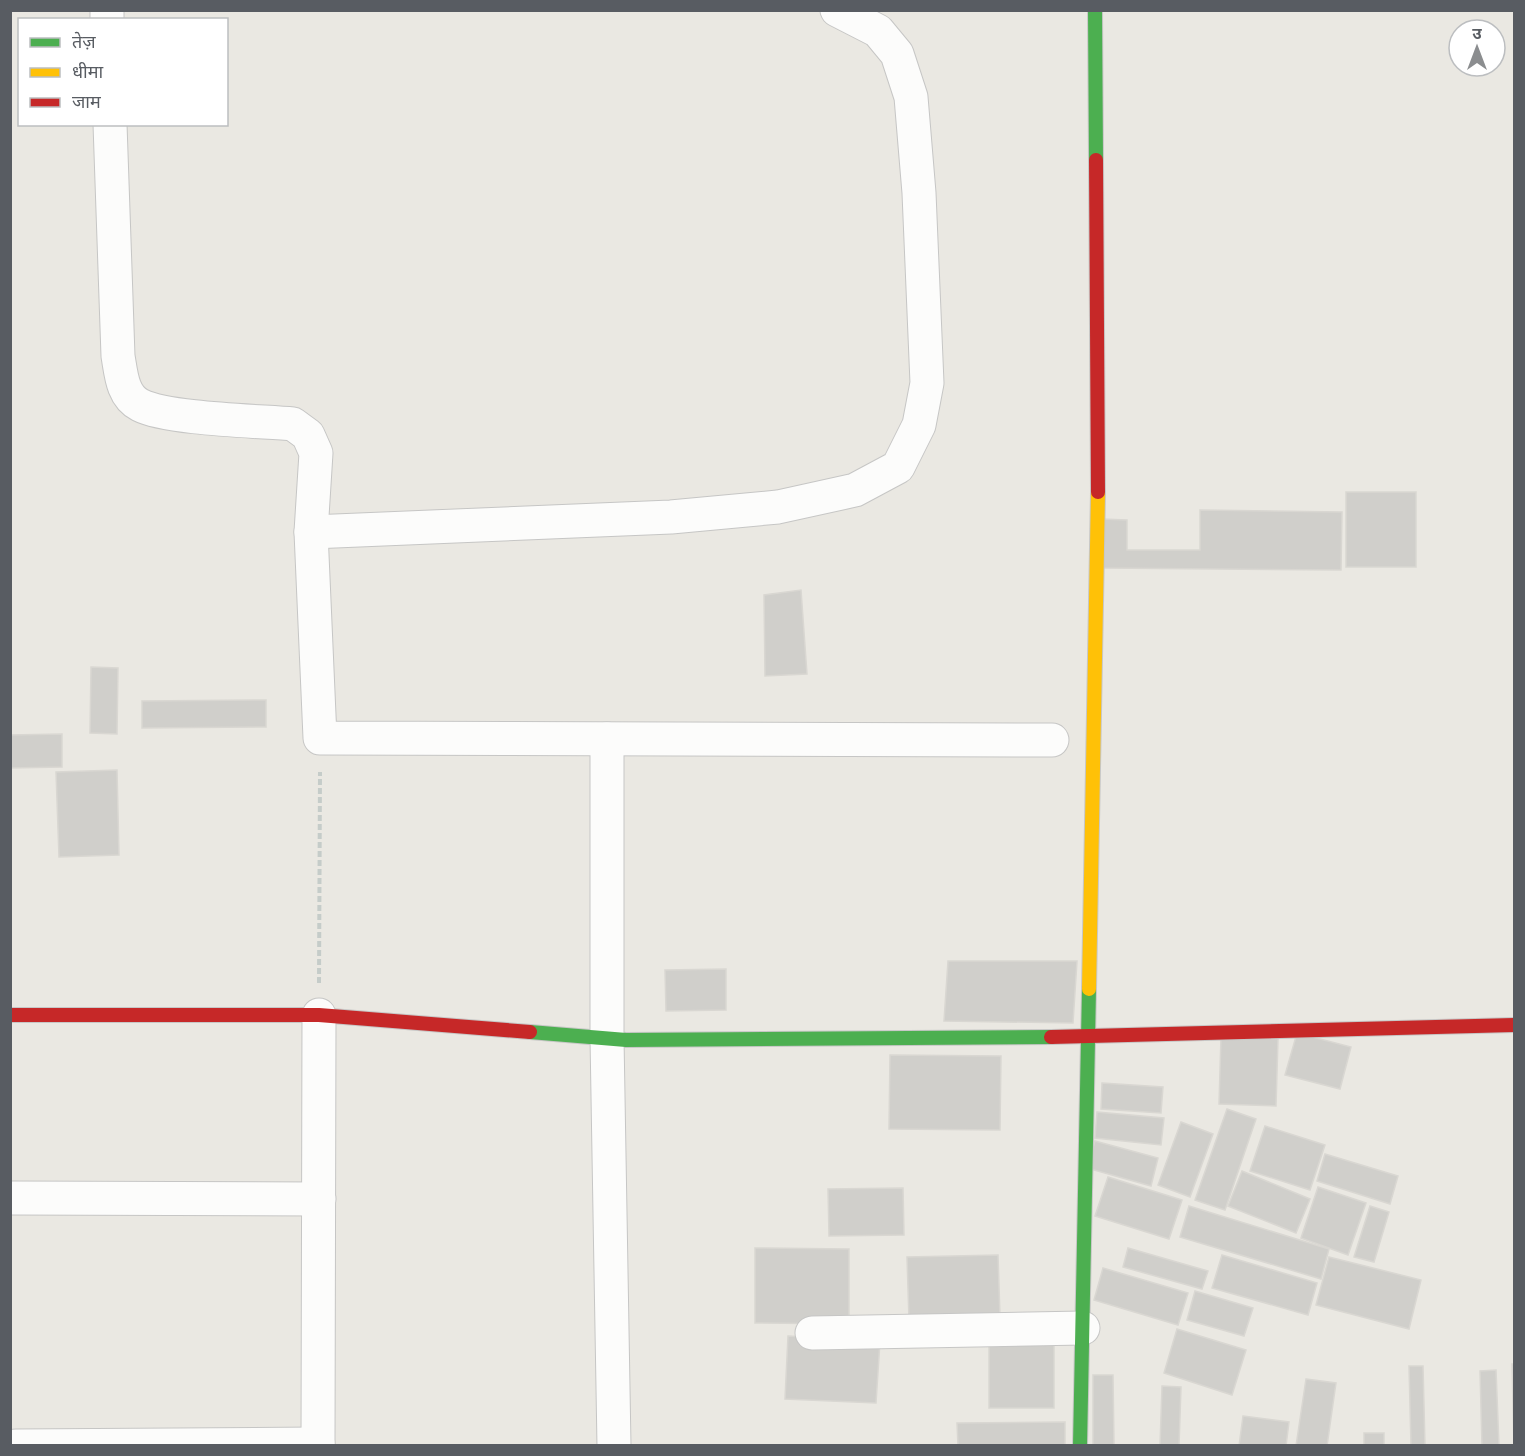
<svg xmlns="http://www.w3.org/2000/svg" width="1525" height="1456" viewBox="0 0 1525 1456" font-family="Raleway,'Noto Sans Devanagari',sans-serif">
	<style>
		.building { fill: #d0cfcb; stroke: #d9d7d2; stroke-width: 1.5 }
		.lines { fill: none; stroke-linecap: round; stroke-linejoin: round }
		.street-casing { stroke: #c6c6c5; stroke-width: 35 }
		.fast-casing { stroke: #c7c7c6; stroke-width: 16 }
		.slow-casing { stroke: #c7c7c6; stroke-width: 16 }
		.jam-casing { stroke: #c7c7c6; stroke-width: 16 }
		.path { stroke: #c5ccc9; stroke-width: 4; stroke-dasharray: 6 3; stroke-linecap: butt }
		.street { stroke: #fcfcfb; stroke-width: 33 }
		.fast { stroke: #4caf50; stroke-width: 14 }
		.slow { stroke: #ffc107; stroke-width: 14 }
		.jam { stroke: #c62828; stroke-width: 14 }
	</style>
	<rect width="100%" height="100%" fill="#eae8e2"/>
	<!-- building -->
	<g class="building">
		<rect x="1346" y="492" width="70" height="75"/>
		<path d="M1200,510L1342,512L1341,570L1102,568V519L1127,520V550H1200Z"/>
		<path d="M801,590L807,674L765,676L764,595Z"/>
		<path d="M91,667L118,668L117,734L90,733Z"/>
		<path d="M266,700V727L142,728V701Z"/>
		<path d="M62,734V767L10,768V735Z"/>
		<path d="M117,770L119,855L59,857L56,772Z"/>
		<path d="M948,961H1077L1073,1023L944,1021Z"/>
		<path d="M726,969V1010L666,1011L665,970Z"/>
		<path d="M1297,1033L1351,1047L1340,1089L1285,1075Z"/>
		<path d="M1221,1037L1278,1039L1276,1106L1219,1104Z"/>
		<path d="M890,1055L1001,1056L1000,1130L889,1129Z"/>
		<path d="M1102,1083L1163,1087L1161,1113L1101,1109Z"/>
		<path d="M1227,1109L1256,1119L1225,1210L1195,1200Z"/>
		<path d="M1097,1112L1164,1118L1161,1145L1095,1138Z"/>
		<path d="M1181,1122L1213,1134L1190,1197L1158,1185Z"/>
		<path d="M1265,1126L1325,1145L1310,1190L1250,1171Z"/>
		<path d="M1095,1141L1158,1158L1151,1186L1087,1168Z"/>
		<path d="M1325,1154L1398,1176L1390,1204L1317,1181Z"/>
		<path d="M1242,1171L1310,1199L1296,1233L1228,1206Z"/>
		<path d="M1108,1177L1182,1200L1169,1239L1095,1216Z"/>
		<path d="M1318,1187L1366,1203L1348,1255L1301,1238Z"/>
		<path d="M903,1188L904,1235L829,1236L828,1189Z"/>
		<path d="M1189,1206L1329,1249L1321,1279L1180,1237Z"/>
		<path d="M1370,1206L1389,1212L1374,1262L1354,1257Z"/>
		<path d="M755,1248L849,1249V1324L755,1323Z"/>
		<path d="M1128,1248L1208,1271L1202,1289L1123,1267Z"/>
		<path d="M998,1255L1000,1317L909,1320L907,1257Z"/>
		<path d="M1222,1255L1317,1283L1308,1315L1212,1288Z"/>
		<path d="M1329,1257L1421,1280L1409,1329L1316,1305Z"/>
		<path d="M1103,1268L1188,1293L1178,1325L1094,1300Z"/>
		<path d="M1195,1291L1253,1308L1244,1336L1187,1320Z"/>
		<path d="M1177,1329L1246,1350L1232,1395L1164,1373Z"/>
		<path d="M788,1336L880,1341L876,1403L785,1399Z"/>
		<rect x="989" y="1343" width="65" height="65"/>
		<path d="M1512,1364H1514V1446Z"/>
		<path d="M1409,1366H1423L1425,1446H1411Z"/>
		<path d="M1496,1370L1499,1446H1482L1480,1371Z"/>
		<path d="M1093,1375H1113L1114,1446H1093Z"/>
		<path d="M1306,1379L1336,1383L1327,1446H1296Z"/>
		<path d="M1162,1386L1181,1387L1179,1446H1160Z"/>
		<path d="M1243,1416L1289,1422L1286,1446H1239Z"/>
		<path d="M1065,1422V1446H958L957,1423Z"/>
		<rect x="1364" y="1433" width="20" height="13"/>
	</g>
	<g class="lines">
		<defs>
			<g id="street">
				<path d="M107,10V20"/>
				<path d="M110,124L118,356C121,373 122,396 140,405C167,419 258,421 293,424L308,435L316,453L311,532L320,738L1052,740"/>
				<path d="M311,532L671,517L778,507L855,490L898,467L919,425L927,383L919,193L911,97L897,54L878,31L837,10"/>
				<path d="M607,739V1038L614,1446"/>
				<path d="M10,1198L319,1199"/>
				<path d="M812,1333L1083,1328"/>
				<path d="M16,1446L318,1444"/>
				<path d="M318,1446L319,1015"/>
			</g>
			<g id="fast">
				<path d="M1095,10L1096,160"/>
				<path d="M530,1032L626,1040L1051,1037"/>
				<path d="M1080,1446L1089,989"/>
			</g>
			<path id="slow" d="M1089,989L1098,492"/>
			<g id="jam">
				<path d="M1096,160L1098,492"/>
				<path d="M10,1015H319L530,1032"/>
				<path d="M1051,1037L1514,1025"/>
			</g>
		</defs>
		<!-- street casing -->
		<use href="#street" class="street-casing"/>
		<!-- fast casing -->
		<use href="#fast" class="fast-casing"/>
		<!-- slow casing -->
		<use href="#slow" class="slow-casing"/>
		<!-- jam casing -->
		<use href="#jam" class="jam-casing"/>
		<!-- path -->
		<path class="path" d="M319,983L320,772"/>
		<!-- street -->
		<use href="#street" class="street"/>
		<!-- fast -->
		<use href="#fast" class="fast"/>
		<!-- slow -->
		<use href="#slow" class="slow"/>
		<!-- jam -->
		<use href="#jam" class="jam"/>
	</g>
	<!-- border -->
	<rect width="1525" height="1456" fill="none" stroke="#585c62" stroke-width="24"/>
	<!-- legend -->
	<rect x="18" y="18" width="210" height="108" fill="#ffffff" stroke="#bcbec0" stroke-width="1.5"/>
	<rect x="30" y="38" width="30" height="9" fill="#4caf50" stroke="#bcbec0" stroke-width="1.5"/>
	<text x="72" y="48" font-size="18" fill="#585c62">तेज़</text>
	<rect x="30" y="68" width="30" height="9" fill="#ffc107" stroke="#bcbec0" stroke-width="1.5"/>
	<text x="72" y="78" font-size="18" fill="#585c62">धीमा</text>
	<rect x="30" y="98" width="30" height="9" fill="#c62828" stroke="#bcbec0" stroke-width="1.5"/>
	<text x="72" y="108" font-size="18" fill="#585c62">जाम</text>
	<!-- north arrow -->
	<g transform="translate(1477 48)"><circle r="28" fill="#ffffff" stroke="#bcbec0" stroke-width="1.5"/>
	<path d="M0-4.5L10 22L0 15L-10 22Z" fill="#8b8d8f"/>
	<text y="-9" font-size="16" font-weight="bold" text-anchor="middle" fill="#585c62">उ</text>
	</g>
</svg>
